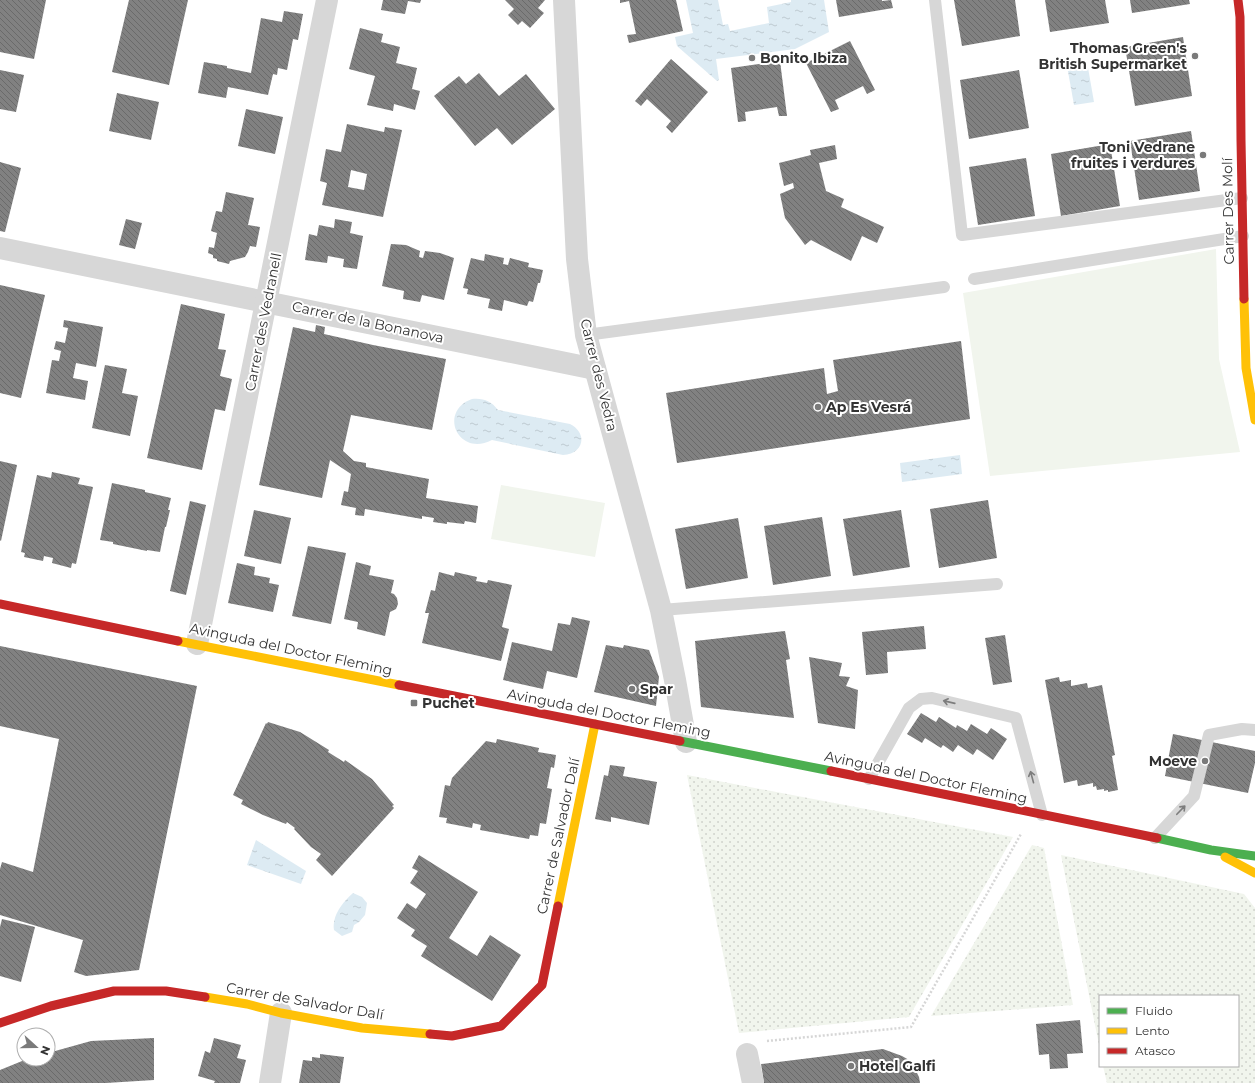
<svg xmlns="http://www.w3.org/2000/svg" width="1255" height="1083" viewBox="0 0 1255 1083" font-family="Montserrat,sans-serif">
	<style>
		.grass { fill: url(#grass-dots) }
		.park { fill: #f1f5ed }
		.water { fill: url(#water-ripples) }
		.building { fill: url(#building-back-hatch); fill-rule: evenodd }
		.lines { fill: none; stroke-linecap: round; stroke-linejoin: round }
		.path { stroke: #d6d6d6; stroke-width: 2.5; stroke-dasharray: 2 2; stroke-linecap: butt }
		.lane { stroke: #d7d7d7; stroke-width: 12 }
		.street { stroke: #d7d7d7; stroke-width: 22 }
		.fast { stroke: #4caf50; stroke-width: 9 }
		.slow { stroke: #ffc107; stroke-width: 9 }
		.jam { stroke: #c62828; stroke-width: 9 }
		.oneway { stroke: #7d7d7d }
		.poi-dot { fill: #7a7a7a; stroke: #fff; stroke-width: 1.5 }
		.labels { text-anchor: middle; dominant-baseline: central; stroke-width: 4; stroke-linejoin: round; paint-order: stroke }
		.poi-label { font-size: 14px; font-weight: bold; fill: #333; stroke: #fff; text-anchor: start }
		.street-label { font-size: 14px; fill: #333; stroke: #fff }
	</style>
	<defs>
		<pattern id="grass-dots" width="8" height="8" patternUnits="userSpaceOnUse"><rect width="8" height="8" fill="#f1f5ed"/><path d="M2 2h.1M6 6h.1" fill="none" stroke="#cfd2cc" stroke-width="1.8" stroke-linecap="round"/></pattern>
		<pattern id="water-ripples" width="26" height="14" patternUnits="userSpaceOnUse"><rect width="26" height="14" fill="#ddebf3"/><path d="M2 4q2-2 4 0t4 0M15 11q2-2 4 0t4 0" fill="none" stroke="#becad1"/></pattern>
		<pattern id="building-back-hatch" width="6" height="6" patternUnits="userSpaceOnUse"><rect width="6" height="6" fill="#818181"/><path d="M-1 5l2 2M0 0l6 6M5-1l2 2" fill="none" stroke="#6a6a6a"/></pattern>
	</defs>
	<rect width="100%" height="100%" fill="#fff"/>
	<!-- grass -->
	<g class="grass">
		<path d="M687,775L1013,837L909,1017L739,1033Z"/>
		<path d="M1032,845L1044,848L1073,1005L931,1016Z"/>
		<path d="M1061,855L1244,894L1255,908V1083H1107L1103,1066H1238V996H1100V1050Z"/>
	</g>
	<!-- park -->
	<g class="park">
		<path d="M1216,249L1219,359L1240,452L990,476L963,293Z"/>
		<path d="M501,485L605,503L595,557L491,539Z"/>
	</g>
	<!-- water -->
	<g class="water">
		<path d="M686,0H718L723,25L728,24L730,31L769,23L767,7L791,2V0H824L829,32L795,49L716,59L719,80L717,81L677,46L675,37L693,33Z"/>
		<path d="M1087,62L1094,102L1074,105L1067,66Z"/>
		<path d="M472,399C484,398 491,401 498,410L570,424C588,433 584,454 563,455L492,440C462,456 441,420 464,403C466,401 470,400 472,399Z"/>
		<path d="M960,455L962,474L902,482L900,463Z"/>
		<path d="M256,840L306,871L301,884L247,865Z"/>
		<path d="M353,893L362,897L367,903L365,915L359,922L354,925L352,932L342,936L334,930C332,915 343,902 353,893Z"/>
	</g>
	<!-- building -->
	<g class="building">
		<path d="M0,0H46L34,59L0,52Z"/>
		<path d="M129,0H188L169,85L112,72Z"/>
		<path d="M383,0H421L420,3L408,1L405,14L381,10Z"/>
		<path d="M505,0H545L538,8L544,13L530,28L522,21L518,25L508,15L514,9Z"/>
		<path d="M620,0H676L683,31L629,43L627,35L636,34L629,1L620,3Z"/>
		<path d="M836,0H882V1L891,0L893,8L839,17Z"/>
		<path d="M954,0H1015L1020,36L962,46Z"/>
		<path d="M1045,0H1105L1109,23L1050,32Z"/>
		<path d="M1130,0H1189L1190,4L1132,13Z"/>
		<path d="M284,11L303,14L298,40L293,39L287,70L278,68L277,75L273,74L268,95L228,87L226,98L198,93L204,62L227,66V68L251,73L261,18L282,22Z"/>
		<path d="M360,28L383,34L381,42L400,47L396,63L417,68L412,89L420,91L415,110L394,104L393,111L367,105L375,76L349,69Z"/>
		<path d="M1183,37L1192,96L1135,106L1125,47Z"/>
		<path d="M850,41L875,90L867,94L863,86L835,100L839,109L831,112L806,63Z"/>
		<path d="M671,59L708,92L672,133L666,127L671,121L647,99L641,106L635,101Z"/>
		<path d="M780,61L787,116H779L777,107L745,112L746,121L738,122L731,68Z"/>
		<path d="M0,70L24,75L16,112L0,109Z"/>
		<path d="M1019,70L1029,128L969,139L960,80Z"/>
		<path d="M479,73L499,96L526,74L555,109L512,145L497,128L475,146L434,96L459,76L466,84Z"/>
		<path d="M117,93L159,102L151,140L109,131Z"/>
		<path d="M246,109L283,117L275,154L238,146Z"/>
		<path d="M347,124L384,132L385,127L402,130L383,217L322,205L327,183L320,181L326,149L341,152ZM351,170L367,174L364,190L348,187Z"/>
		<path d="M1191,131L1200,191L1139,200L1130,141Z"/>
		<path d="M1110,144L1120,206L1061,216L1051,154Z"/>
		<path d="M835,145L837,159L819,163L826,191L844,199L841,207L884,227L877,243L862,236L851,261L811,240L805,245L785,218L780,194L794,188L793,183L784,186L779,163L811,155L810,150Z"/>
		<path d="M1026,158L1035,216L978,225L969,167Z"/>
		<path d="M0,162L21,168L5,232L0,231Z"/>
		<path d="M226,192L254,198L248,225L260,227L256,247L250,246L248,252L245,257L230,261L229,264L217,261V259L213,258V255L208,253L209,247L214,248L217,233L211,231L216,211L222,212Z"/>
		<path d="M126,219L142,223L135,249L119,245Z"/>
		<path d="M335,219L352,222L350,233L363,236L357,269L343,267L344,259L328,256L327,263L305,260L309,234L317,236L319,225L334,228Z"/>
		<path d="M391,244L406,245L420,251L419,257L423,258L425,251L440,253L454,258L444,300L422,295L420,302L403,299L404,291L382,286Z"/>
		<path d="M485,254L504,258L503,264L508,265L510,258L529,263L528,267L543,270L540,283H538L533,302L529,301L527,306L504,300L502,311L488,308L490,299L467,294L468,289L463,288L471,258L484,261Z"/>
		<path d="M0,285L45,295L21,398L0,393Z"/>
		<path d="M181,304L225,314L218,349L226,350L220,376L232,379L225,411L215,409L202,470L147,458Z"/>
		<path d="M64,320L103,327L96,367L76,363L73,378L88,381L85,400L46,393L52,360L59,361L61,351L54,349L56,341L65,343L68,328L63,327Z"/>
		<path d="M316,325L325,327L324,334L373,345L446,359L432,430L351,415L343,451L354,461L366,463V467L429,479L426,498L478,506L476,523L465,521L464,524L447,522V524L433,522L434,518L422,516V519L365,509L364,516L355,515L356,508L341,505L344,491L348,492L351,474L330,460L322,498L259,485L293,327L315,332Z"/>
		<path d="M961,341L970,419L677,463L666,393L824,368L827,394L838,391L833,360Z"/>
		<path d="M105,365L127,369L122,393L138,396L130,436L92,428Z"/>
		<path d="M0,461L17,465L1,541L0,540Z"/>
		<path d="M52,472L80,478L78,484L93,487L76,564L72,563L71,568L52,563L53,558L44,556L43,561L24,557L25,553L21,552L37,475L51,478Z"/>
		<path d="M112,483L145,490V492L171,498L168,510H170L166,527H165L160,552L147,550V551L113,544V542L100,540Z"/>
		<path d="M988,500L997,558L939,568L930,509Z"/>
		<path d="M190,501L206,505L186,595L170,591Z"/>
		<path d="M254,510L291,518L281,564L244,556Z"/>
		<path d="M901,510L910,567L853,576L843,519Z"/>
		<path d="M822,517L831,576L773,585L764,526Z"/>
		<path d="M738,518L748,578L686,589L675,529Z"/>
		<path d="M308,546L346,553L331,624L292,616Z"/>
		<path d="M356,562L371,566L369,575L394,580L391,593L394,594L397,598L398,604L396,609L390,612L385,636L357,629L358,622L344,619Z"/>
		<path d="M237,563L255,567L254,575L270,578L269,583L279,585L273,612L228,603Z"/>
		<path d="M439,572L454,576L455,572L477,577L476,581L487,583L488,580L512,585L502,627L509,629L501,661L422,643L429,613H425L431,590L435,591Z"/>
		<path d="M572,617L590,621L577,678L547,671L543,689L503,680L512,642L552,651L558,623L570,625Z"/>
		<path d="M924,626L926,649L887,652L888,673L866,675L862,632Z"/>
		<path d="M785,631L790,659L786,660L794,718L701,707L695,641Z"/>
		<path d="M1005,635L1012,682L993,685L985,638Z"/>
		<path d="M606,645L623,648L624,645L649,650L659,677L656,706L594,692Z"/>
		<path d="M0,646L197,686L139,970L86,976L74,972L83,940L0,915V869L2,862L33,872L59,739L0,726Z"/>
		<path d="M809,657L842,663L839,676L850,677L846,686L858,690L855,729L818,723Z"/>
		<path d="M1059,677L1060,682L1071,680V686L1087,683L1088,688L1102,685L1115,755L1112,756L1118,790L1108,792V790L1104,791V789L1097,790L1096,786L1093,787V783L1078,786L1077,780L1064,783L1045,680Z"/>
		<path d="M921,713L936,722L939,717L956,728L957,725L967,731L971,724L987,734L991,728L1007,739L993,760L977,749L973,755L958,745L953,752L943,745L941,748L925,738L922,743L907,734Z"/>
		<path d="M268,722L300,732L329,750L328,752L344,762L345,760L372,779L394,805L392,806L394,808L332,876L316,860L321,854L311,847L294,829L295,828L287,822L286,824L263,815L241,804L243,800L233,795L266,723L267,724Z"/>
		<path d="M1173,734L1255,751V763L1248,793L1165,776Z"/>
		<path d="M497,739L539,748L538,752L556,755L554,768L551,767L547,788L552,789L546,824L540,823L538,836L530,835L529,839L480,830L481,825L473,823L472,828L446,823L447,818L439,817L445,785L450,786L452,778L486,741L496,743Z"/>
		<path d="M610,765L625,767L623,776L657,782L649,825L611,817V822L595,819L604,775L608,776Z"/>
		<path d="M419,855L478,892L449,938L477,956L490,935L521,955L492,1001L421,956L427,946L411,936L415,930L397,918L407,903L416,909L426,894L410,883L418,871L412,868Z"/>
		<path d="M2,919L35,927L21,982L0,976V927Z"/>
		<path d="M1080,1020L1083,1053L1067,1054L1068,1068L1050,1069L1049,1054L1039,1055L1036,1024Z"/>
		<path d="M154,1038V1080L106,1083H0V1070L27,1059H48V1053L91,1041Z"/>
		<path d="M214,1038L241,1045L237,1058L246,1060L240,1083H214L215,1081L198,1076L205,1051L210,1053Z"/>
		<path d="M883,1049L902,1056L909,1060L914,1067L919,1077L920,1083H764L761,1064Z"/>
		<path d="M320,1054L344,1057L340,1083H299L303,1060L312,1061V1057L320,1058Z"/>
	</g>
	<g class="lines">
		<!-- path -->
		<path class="path" d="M767,1041L911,1027L1021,834"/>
		<!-- lane -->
		<g class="lane">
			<path d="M935,0L962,235L1242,198"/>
			<path d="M974,279L1243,236"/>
			<path d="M586,335L944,287"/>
			<path d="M661,610L997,584"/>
			<path d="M869,779L909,708L921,699L932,698L1016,718L1042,815"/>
			<path d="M1155,838L1194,796L1209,735L1242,729L1255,730"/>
		</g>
		<!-- street -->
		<g class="street">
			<path d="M564,0L577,259L586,335L661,610L675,680L686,742"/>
			<path d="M0,248L595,369"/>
			<path d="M197,644L327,0"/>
			<path d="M747,1054L753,1083"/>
			<path d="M270,1083L281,1013"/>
		</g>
		<!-- fast -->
		<g class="fast">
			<path d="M680,741L831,771"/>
			<path d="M1157,838L1211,850L1255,856"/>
		</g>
		<!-- slow -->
		<g class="slow">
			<path d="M1244,299L1246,368L1255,420"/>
			<path d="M178,641L399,685"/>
			<path d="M1225,857L1255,873"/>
			<path d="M558,906L595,724"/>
			<path d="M205,997L247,1004L281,1013L362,1028L430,1034"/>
		</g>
		<!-- jam -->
		<g class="jam">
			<path d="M1238,0L1240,17L1241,140L1244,299"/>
			<path d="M0,604L178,641"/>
			<path d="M399,685L680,741"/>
			<path d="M831,771L1157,838"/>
			<path d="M0,1023L51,1006L114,991H166L205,997"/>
			<path d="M430,1034L452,1036L501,1026L542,985L558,906"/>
		</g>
	</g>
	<!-- one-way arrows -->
	<defs><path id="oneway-shaft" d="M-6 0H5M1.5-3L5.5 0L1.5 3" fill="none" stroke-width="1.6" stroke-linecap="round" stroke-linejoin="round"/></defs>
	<g class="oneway">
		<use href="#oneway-shaft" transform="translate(949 702) rotate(-167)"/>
		<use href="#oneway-shaft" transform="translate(1032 777) rotate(-105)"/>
		<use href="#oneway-shaft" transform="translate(1181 810) rotate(-46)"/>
	</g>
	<!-- markers -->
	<g class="poi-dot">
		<circle cx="1195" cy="56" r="4"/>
		<circle cx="752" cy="58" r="4"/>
		<circle cx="1203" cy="155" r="4"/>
		<circle cx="818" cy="407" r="4"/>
		<circle cx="632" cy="689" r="4"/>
		<rect x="410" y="699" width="8" height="8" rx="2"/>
		<circle cx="1205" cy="761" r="4"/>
		<circle cx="851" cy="1066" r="4"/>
	</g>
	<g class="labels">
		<!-- poi labels -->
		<g class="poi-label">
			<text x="1187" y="48" text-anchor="end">Thomas Green's<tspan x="1187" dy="16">British Supermarket</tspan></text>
			<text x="760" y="58">Bonito Ibiza</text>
			<text x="1195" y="147" text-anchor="end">Toni Vedrane<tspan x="1195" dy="16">fruites i verdures</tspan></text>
			<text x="826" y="407">Ap Es Vesrá</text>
			<text x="640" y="689">Spar</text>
			<text x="422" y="703">Puchet</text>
			<text x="1197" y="761" text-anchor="end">Moeve</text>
			<text x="859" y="1066">Hotel Galfi</text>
		</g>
		<!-- street labels -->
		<g class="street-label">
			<text transform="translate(1228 211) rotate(-91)">Carrer Des Molí</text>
			<text transform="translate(263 322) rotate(-79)">Carrer des Vedranell</text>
			<text transform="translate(368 322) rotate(12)">Carrer de la Bonanova</text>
			<text transform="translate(599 375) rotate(76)">Carrer des Vedra</text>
			<text transform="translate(291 649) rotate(12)">Avinguda del Doctor Fleming</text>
			<text transform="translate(609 713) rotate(11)">Avinguda del Doctor Fleming</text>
			<text transform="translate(926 777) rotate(12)">Avinguda del Doctor Fleming</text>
			<text transform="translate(558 836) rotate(-78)">Carrer de Salvador Dalí</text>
			<text transform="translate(305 1001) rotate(10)">Carrer de Salvador Dalí</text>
		</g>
	</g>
	<!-- legend -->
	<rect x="1099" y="995" width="140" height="72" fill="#ffffff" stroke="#adadad"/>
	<rect x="1107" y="1008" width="20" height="6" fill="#4caf50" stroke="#adadad"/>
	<text x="1135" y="1015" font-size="12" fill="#333333">Fluido</text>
	<rect x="1107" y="1028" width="20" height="6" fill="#ffc107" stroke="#adadad"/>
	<text x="1135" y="1035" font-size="12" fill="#333333">Lento</text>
	<rect x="1107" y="1048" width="20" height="6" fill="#c62828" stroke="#adadad"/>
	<text x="1135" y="1055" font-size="12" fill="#333333">Atasco</text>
	<!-- north arrow -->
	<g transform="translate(36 1047) rotate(111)"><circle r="19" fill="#ffffff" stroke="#adadad"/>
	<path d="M0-3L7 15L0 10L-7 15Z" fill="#7a7a7a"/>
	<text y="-6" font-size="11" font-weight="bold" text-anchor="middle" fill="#333333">N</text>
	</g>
</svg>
